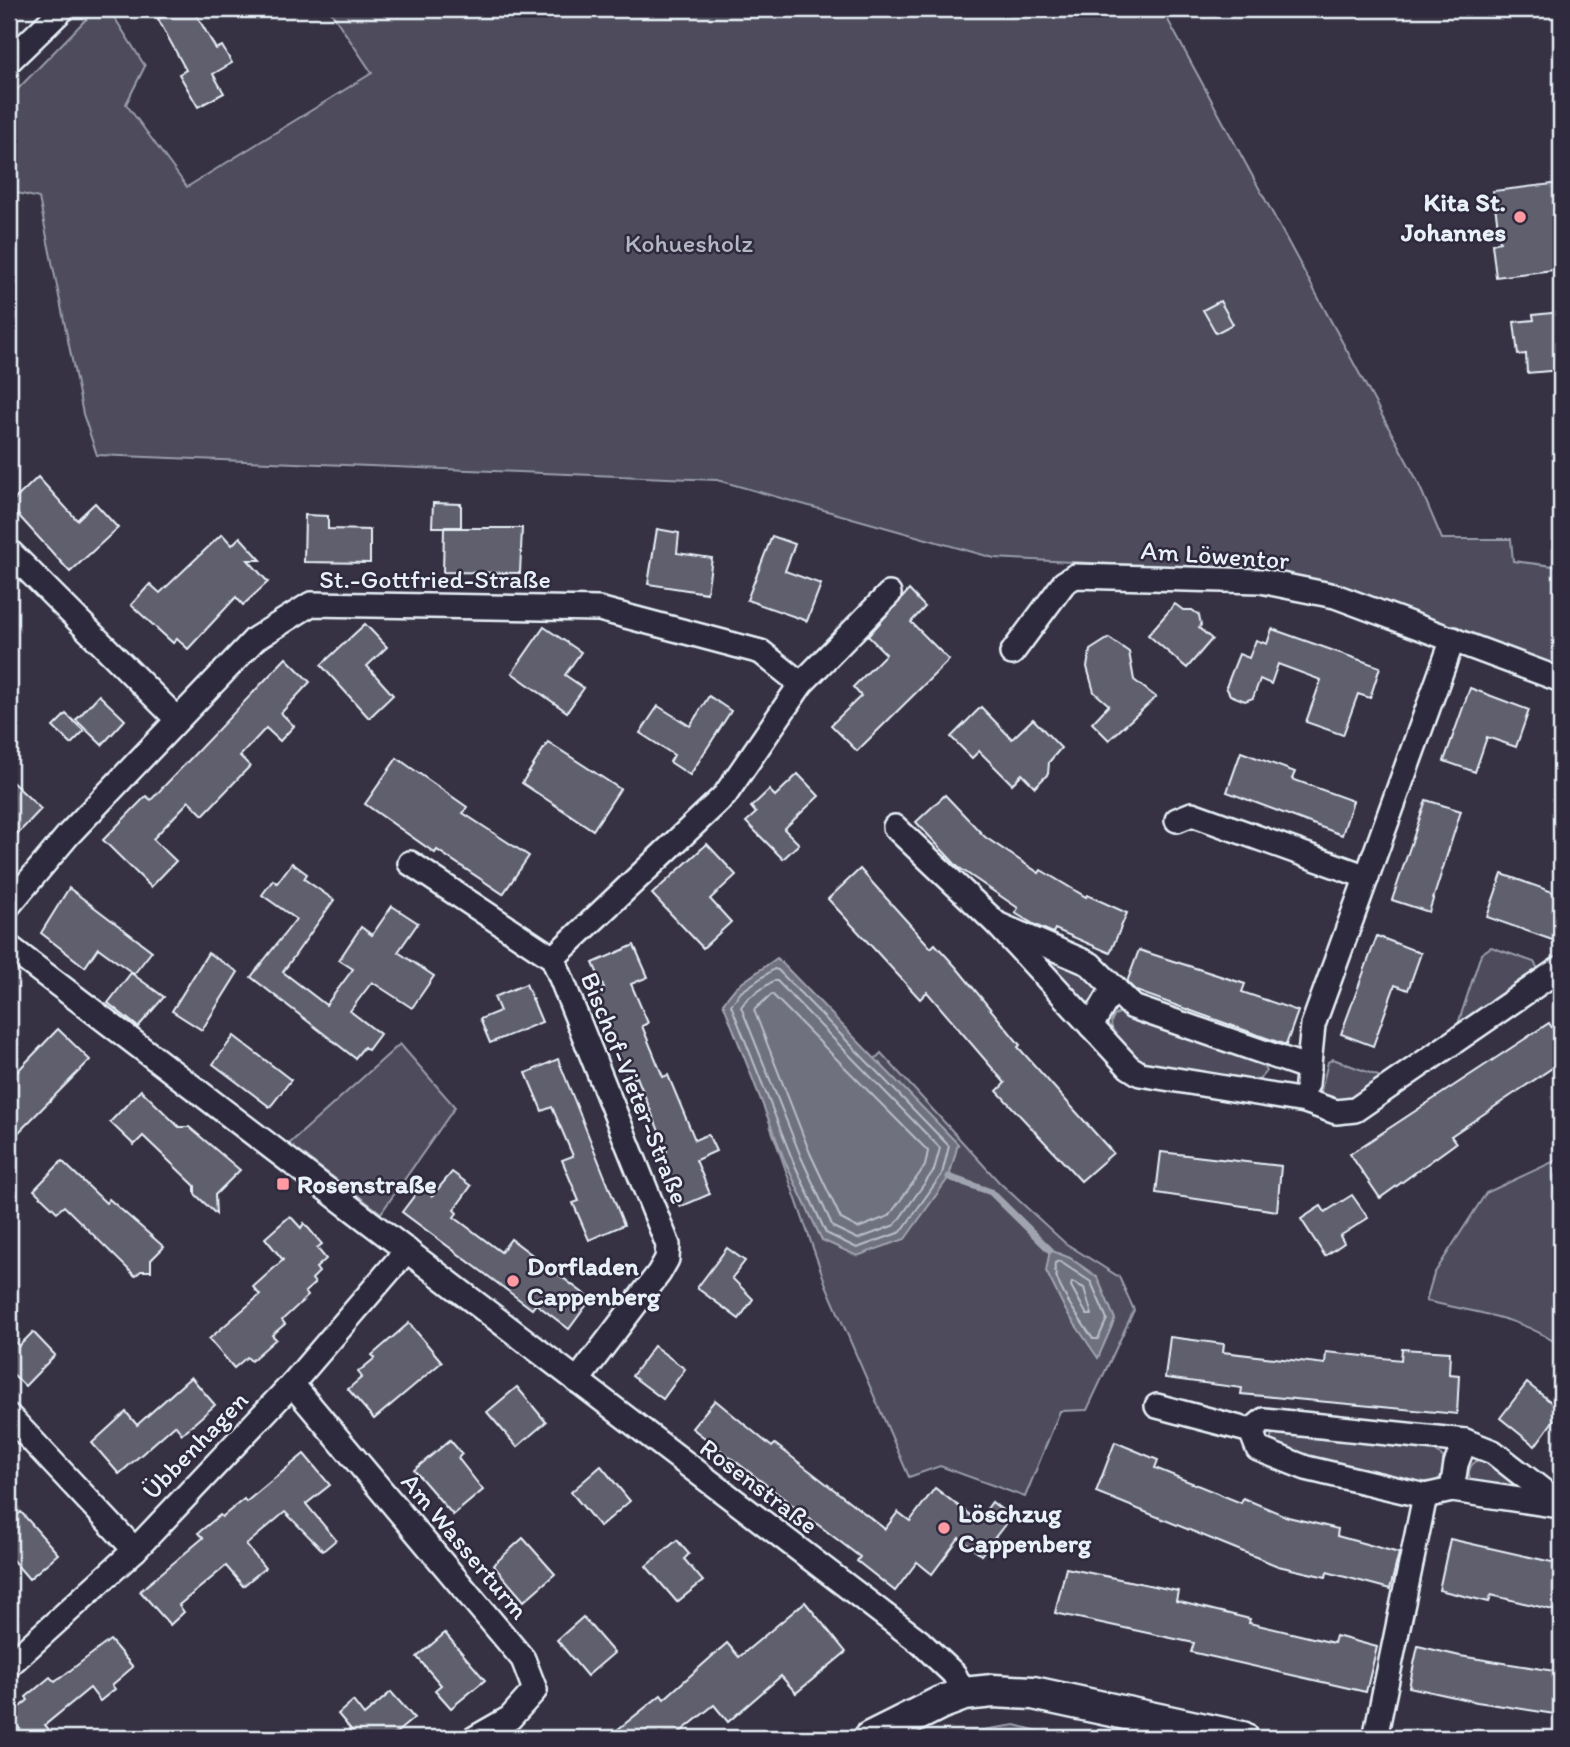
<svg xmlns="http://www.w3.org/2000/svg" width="1570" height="1747" viewBox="0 0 1570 1747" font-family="Itim,sans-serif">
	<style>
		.green { fill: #4d4b5c; stroke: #9a9eaa; stroke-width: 2 }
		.water { fill: #70717f; stroke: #a0a4af; stroke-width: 2 }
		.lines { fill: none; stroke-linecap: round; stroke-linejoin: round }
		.shore { stroke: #b8bec8; stroke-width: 2 }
		.stream { stroke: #a0a4af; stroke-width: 7 }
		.building { fill: #605e6e; stroke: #e8f1f8; stroke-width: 2 }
		.street-casing { stroke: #e8f1f8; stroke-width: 28 }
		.secondary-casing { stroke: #e8f1f8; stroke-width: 37 }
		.street { stroke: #2f2a3d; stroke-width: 23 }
		.secondary { stroke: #2f2a3d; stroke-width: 32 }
		.poi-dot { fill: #ff9aa2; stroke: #2f2a3d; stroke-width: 2.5 }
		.labels { text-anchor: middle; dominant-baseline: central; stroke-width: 5; stroke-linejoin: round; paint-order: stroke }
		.poi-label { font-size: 26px; font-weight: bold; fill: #e8f1f8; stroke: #2f2a3d; text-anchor: start }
		.park-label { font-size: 26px; fill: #b2b7c1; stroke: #2f2a3d }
		.street-label { font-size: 26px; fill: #e8f1f8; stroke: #2f2a3d }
	</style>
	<rect width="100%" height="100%" fill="#363244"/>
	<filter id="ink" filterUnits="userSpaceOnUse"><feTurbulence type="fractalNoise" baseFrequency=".0143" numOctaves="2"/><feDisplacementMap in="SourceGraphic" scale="14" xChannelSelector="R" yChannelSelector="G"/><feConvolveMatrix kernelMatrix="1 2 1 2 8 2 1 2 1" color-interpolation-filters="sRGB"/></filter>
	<g filter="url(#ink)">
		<!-- green -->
		<g class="green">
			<path d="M96,9H109L145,66L126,104L187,187L372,73L329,9H1162L1417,480L1442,539H1511L1513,561L1561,567V669L1249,571L994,558L717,480L97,455L83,414L39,198L9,191V98Z"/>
			<path d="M1491,947L1534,962L1540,972L1457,1027L1481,954Z"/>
			<path d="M1053,959L1093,974L1100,990L1095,1000L1085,1003L1047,962Z"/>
			<path d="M1124,1011L1260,1061L1266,1071L1258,1081L1140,1065C1129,1052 1092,1020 1124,1011Z"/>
			<path d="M400,1044L455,1107L381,1213L289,1144Z"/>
			<path d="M881,1053L999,1182L1065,1243L1119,1277L1134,1310L1087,1410L1060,1411L1025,1497L940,1466L909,1477L826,1285L770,1125L822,1240L958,1145L875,1059Z"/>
			<path d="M1333,1059L1381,1077L1383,1080L1348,1106L1320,1095L1328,1062Z"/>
			<path d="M1561,1158V1347C1525,1317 1471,1312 1426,1301L1434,1274L1486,1193Z"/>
			<path d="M1276,1430L1429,1446L1443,1457L1444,1474L1432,1485L1421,1486L1306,1459L1270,1442L1272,1433Z"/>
			<path d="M1486,1458L1533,1492L1474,1485C1464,1473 1470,1460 1486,1458Z"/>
			<path d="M1015,1725L1065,1738H944L951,1735Z"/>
		</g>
		<!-- water -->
		<g class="water">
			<path d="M777,958L958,1144L949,1177L905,1239L857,1256L822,1240L786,1164L723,1003L736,987Z"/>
			<path d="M1050,1250L1070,1258L1097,1277L1115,1319L1098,1358L1066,1311L1046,1271Z"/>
		</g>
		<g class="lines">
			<!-- shore -->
			<g class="shore">
				<path d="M774,969L778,970L949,1146L942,1174L901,1232L857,1248L826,1233L793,1161L731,1005L741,992Z"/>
				<path d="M773,981H777L940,1148L934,1170L895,1225L858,1239L833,1227L801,1157L741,1007L747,999Z"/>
				<path d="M772,994L928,1151L925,1166L889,1216L858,1228L841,1219L810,1153L754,1010Z"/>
				<path d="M1059,1261L1091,1282L1107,1319L1098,1339H1093C1082,1322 1051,1282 1055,1263Z"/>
				<path d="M1072,1282L1084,1288L1092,1315H1087L1071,1286Z"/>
			</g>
			<!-- stream -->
			<path class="stream" d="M949,1177L991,1192L1050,1250"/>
		</g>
		<!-- building -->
		<g class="building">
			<path d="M176,9H193L216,49L222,46L232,63L213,74L224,93L198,107L179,74L186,70L158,19Z"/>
			<path d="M1561,183V269L1496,277L1492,244L1500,242L1493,191Z"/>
			<path d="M1220,301L1233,324L1216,333L1203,310Z"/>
			<path d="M1561,312V370L1527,373L1526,354L1518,355L1514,322L1534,320L1533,315Z"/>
			<path d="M38,477L77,520L95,503L118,528L70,572L9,505Z"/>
			<path d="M433,503L461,504V527H432Z"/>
			<path d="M305,515L328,516V529L370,530V563L304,562Z"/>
			<path d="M444,528H522L520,573L443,572Z"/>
			<path d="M657,529L679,533L677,553L712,558L707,593L648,584Z"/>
			<path d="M222,534L232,545L240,537L261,560H248L268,582L243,605L236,597L188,649L177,639L173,643L131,605L150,584L160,593Z"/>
			<path d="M772,536L795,544L785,571L821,584L807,621L747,600Z"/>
			<path d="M909,590L925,607L911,622L949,660L857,751L831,725L861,696L853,687L886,654L868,636Z"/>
			<path d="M1175,604L1183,610H1192L1199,615L1201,625L1199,628L1212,639L1187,668L1148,635Z"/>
			<path d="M365,624L387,647L367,666L393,695L369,718L321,665Z"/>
			<path d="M544,627L581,652L565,675L584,688L567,712L512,673Z"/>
			<path d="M1272,629L1380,667L1370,698L1358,694L1343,735L1306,722L1321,680L1278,664L1271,684L1260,679L1253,698L1245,701L1230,695L1226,687L1239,654L1249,658L1256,640L1267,644Z"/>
			<path d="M1109,638L1129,652L1134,680L1156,697L1109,740L1092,723L1109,705L1094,692L1087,667L1090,650Z"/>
			<path d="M286,658L310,682L281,713L294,726L280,741L266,728L240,756L250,766L203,815L189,801L153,839L176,861L151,887L103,840L146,796L151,800Z"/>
			<path d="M1470,688L1529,710L1516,747L1487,737L1475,772L1444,761Z"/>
			<path d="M99,695L125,720L102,745L76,720Z"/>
			<path d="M709,696L731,711L690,775L670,762L674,755L640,733L658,706L690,726Z"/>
			<path d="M981,707L1012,739L1033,719L1061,748L1049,762L1048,774L1035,787L1022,774L1012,784L979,751L972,758L951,737Z"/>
			<path d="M66,714L84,731L71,744L53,727Z"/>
			<path d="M548,742L620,789L593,830L522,783Z"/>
			<path d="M1241,752L1295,772L1292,779L1353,801L1342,835L1227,792Z"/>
			<path d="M397,758L467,807L463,813L529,856L503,894L437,850L435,853L365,804Z"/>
			<path d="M798,774L819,796L784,829L799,844L783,859L746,822L756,813L751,807L769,790L775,796Z"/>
			<path d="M9,779L41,809L9,843Z"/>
			<path d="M945,795L985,837L1039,873L1041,870L1086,897L1087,895L1127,913L1110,953L1055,929L1053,933L1035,925L1015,913L1018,908L958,867L916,822Z"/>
			<path d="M1426,800L1461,811L1429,912L1392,900Z"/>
			<path d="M707,844L736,875L710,899L731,922L703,948L652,894Z"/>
			<path d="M292,863L307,874L304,879L334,900L283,972L326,1005L353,969L339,960L361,927L372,935L392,906L418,923L398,952L434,976L412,1008L372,982L350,1011L380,1034L368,1050L364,1047L355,1058L251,977L296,919L262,895L273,880L277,883Z"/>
			<path d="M860,869L931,948L935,944L956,967L1020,1045L1018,1047L1113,1153L1081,1181L997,1091L1005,1083L927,992L920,999L828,899Z"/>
			<path d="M1502,874L1561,895V943L1487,917Z"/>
			<path d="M69,888L152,951L134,974L98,948L85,967L41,933Z"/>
			<path d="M1377,936L1421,953L1408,990L1395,985L1373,1046L1341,1034Z"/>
			<path d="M634,945L648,977L631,984L648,1023L642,1026L663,1077L668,1075L695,1140L708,1134L716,1151L696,1160L710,1194L680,1207L659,1155L667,1151L637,1077L629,1081L592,993L604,988L593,963Z"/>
			<path d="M1139,950L1245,984L1242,992L1298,1011L1286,1045L1136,991L1127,982Z"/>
			<path d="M208,953L238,972L202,1030L172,1011Z"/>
			<path d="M131,973L164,997L138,1027L108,1003Z"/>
			<path d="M526,984L542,1022L490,1043L480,1019L500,1011L494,997Z"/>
			<path d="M1549,1023L1561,1042V1062L1451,1136L1456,1143L1380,1198L1350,1154Z"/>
			<path d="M58,1029L90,1060L9,1142V1080Z"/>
			<path d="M234,1036L291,1080L270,1107L213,1064Z"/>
			<path d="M558,1059L624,1225L589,1240L573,1203L579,1201L562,1160L573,1156L552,1107L542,1111L526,1073Z"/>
			<path d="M141,1090L179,1127H189L240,1170L215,1195L216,1214L195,1194V1186L143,1136L134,1145L110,1122Z"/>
			<path d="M1161,1152L1281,1166L1277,1211L1156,1193Z"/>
			<path d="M62,1161L106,1203L109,1199L164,1247L151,1260V1271H141L135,1276L64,1206L57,1212L34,1190Z"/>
			<path d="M452,1172L471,1186L454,1210L457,1213L454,1217L501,1252L511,1239L591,1299L569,1329L536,1304L532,1309L402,1212L421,1187L432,1196Z"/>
			<path d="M1352,1195L1368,1218L1340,1236L1344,1243L1325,1256L1301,1219L1321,1206L1325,1212Z"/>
			<path d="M290,1216L301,1228L304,1223L322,1244L317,1248L326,1259L316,1268L319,1272L312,1279L315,1283L305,1292L308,1296L282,1320L285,1324L272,1335L276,1339L251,1361L247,1357L234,1368L209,1339L260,1295L253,1287L283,1260L265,1238Z"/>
			<path d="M727,1248L745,1261L732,1278L753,1299L739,1319L697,1288Z"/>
			<path d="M409,1323L442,1362L374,1419L348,1389L362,1377L358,1372L375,1358L372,1355Z"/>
			<path d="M33,1332L55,1355L25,1386L9,1370V1336L19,1346Z"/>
			<path d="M1170,1337L1224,1344L1223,1352L1325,1364L1326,1352L1401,1360L1402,1349L1450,1352L1449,1374L1459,1375L1457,1414L1241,1394L1242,1388L1165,1378Z"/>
			<path d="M654,1346L685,1369L663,1399L632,1376Z"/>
			<path d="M191,1377L215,1405L182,1434L175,1425L119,1474L92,1443L126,1412L137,1425Z"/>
			<path d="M1527,1383L1561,1410L1535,1446L1500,1418Z"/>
			<path d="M517,1387L546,1422L517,1447L487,1412Z"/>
			<path d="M715,1400L772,1447L775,1444L885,1529L898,1512L910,1521L935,1488L978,1521L992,1502L1011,1517L981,1555L959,1538L932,1574L917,1562L895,1591L857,1561L860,1557L692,1428Z"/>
			<path d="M450,1440L462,1454L458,1458L483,1490L453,1515L414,1470Z"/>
			<path d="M1115,1442L1158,1460L1155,1468L1241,1503L1243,1498L1288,1517L1338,1529L1337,1536L1399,1553L1390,1589L1327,1572L1326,1577L1278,1566L1096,1492Z"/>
			<path d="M304,1454L330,1485L306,1504L336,1540L323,1551L285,1512L246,1545L265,1568L243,1586L226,1566L179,1605L184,1612L170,1625L140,1591L203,1538L198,1533L220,1515L222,1517L244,1499L246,1502Z"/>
			<path d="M601,1466L630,1501L600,1527L571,1492Z"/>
			<path d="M21,1512L58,1554L29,1579L9,1556V1522Z"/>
			<path d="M523,1538L555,1574L524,1601L493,1565Z"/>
			<path d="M1450,1539L1561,1564V1612L1491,1595L1489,1602L1439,1590Z"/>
			<path d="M677,1540L689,1554L684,1559L703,1581L677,1602L646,1566Z"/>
			<path d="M1066,1568L1178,1591L1176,1601L1250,1619L1249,1623L1334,1643L1336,1636L1377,1647L1366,1692L1191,1652L1194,1643L1055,1613Z"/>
			<path d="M805,1602L846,1652L796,1693L781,1676L728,1722L714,1705L673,1738H607L661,1695L664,1699L727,1643L739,1657Z"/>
			<path d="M583,1617L614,1653L587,1676L557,1640Z"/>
			<path d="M445,1633L485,1680L451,1708L435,1690L441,1685L417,1657Z"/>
			<path d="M110,1640L133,1667L112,1685L115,1689L100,1701L90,1688L45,1725L56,1738H27L9,1716L28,1700L26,1697L50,1677L55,1682Z"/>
			<path d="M1418,1646L1460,1656L1561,1672V1715L1477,1702L1409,1687Z"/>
			<path d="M391,1692L414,1718L390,1738H358L338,1714L353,1701L364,1715Z"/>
		</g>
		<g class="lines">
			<defs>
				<g id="street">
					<path d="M9,61L63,9"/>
					<path d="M9,551L177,719"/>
					<path d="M1012,653L1064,583L1075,576L1261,581L1335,596L1561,680"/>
					<path d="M1177,820L1192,814L1367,877"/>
					<path d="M895,827L997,924L1090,964L1133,1007L1309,1068"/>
					<path d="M410,863L553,958L668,1245L667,1259L659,1273L577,1381"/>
					<path d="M9,905L69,834L255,639L311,604L599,609L761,652L801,684"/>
					<path d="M997,924L1129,1067L1140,1074L1305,1101L1336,1112L1355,1110L1561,968"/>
					<path d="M9,947L920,1642L954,1674L964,1694"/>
					<path d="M553,958L725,795L801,684L889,594"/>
					<path d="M1091,1026L1114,987"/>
					<path d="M1307,1084L1313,1025L1453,639"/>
					<path d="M292,1384L523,1659L535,1690L510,1718L475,1738"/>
					<path d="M1157,1406L1251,1431L1258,1449L1306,1468L1425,1496L1375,1738"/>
					<path d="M9,1416L135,1550"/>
					<path d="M1251,1431L1264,1420L1465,1441L1493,1452L1561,1505"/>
					<path d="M1452,1490L1456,1464L1465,1441"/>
					<path d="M1425,1496L1452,1490L1560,1506"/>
					<path d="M9,1665L135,1550L292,1384L407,1250"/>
				</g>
				<path id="secondary" d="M870,1738L940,1703L964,1694L993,1691L1033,1693L1242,1738"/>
			</defs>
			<!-- street casing -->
			<use href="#street" class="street-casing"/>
			<!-- secondary casing -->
			<use href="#secondary" class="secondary-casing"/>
			<!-- street -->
			<use href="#street" class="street"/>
			<!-- secondary -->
			<use href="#secondary" class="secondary"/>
		</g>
	</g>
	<!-- markers -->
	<g class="poi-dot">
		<circle cx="1520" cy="217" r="7"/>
		<rect x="276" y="1177" width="14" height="14" rx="3.5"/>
		<circle cx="513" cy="1281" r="7"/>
		<circle cx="944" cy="1528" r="7"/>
	</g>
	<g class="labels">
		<!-- poi labels -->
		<g class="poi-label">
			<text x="1506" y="202" text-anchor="end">Kita St.<tspan x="1506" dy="30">Johannes</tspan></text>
			<text x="297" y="1184">Rosenstraße</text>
			<text x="527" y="1266">Dorfladen<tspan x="527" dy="30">Cappenberg</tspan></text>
			<text x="958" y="1513">Löschzug<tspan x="958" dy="30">Cappenberg</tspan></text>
		</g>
		<!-- park labels -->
		<g class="park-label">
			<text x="689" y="243">Kohuesholz</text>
		</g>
		<!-- street labels -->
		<g class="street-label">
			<text transform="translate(1215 555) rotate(4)">Am Löwentor</text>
			<text x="435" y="579">St.-Gottfried-Straße</text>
			<text transform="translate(635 1088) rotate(68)">Bischof-Vieter-Straße</text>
			<text transform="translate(195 1445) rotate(-46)">Übbenhagen</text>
			<text transform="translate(759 1486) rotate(37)">Rosenstraße</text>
			<text transform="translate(465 1546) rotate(50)">Am Wasserturm</text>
		</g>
	</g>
	<!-- margin -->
	<rect width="1570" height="1747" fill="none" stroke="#2f2a3d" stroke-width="35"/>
	<rect x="18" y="18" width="1535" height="1712" fill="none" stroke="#e8f1f8" stroke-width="2.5" filter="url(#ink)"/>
</svg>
